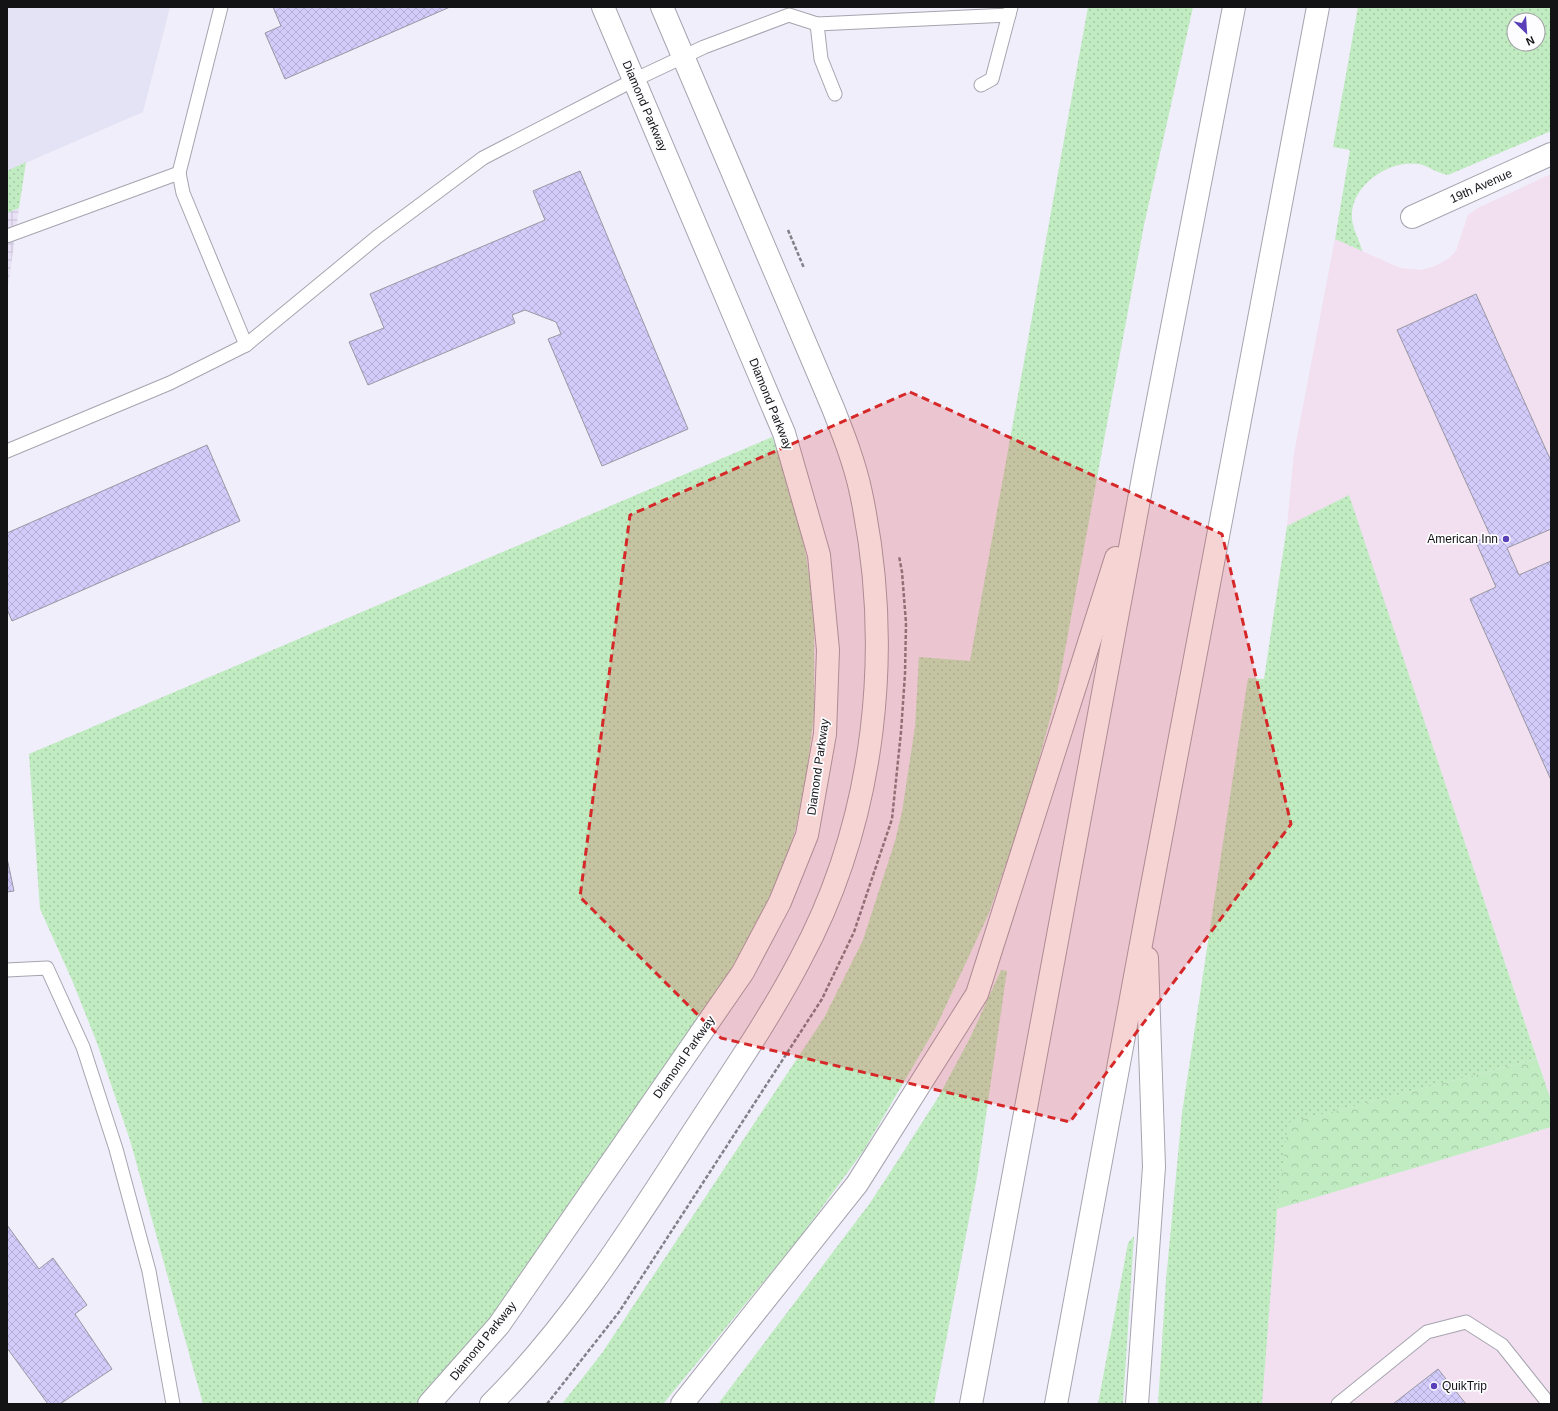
<svg xmlns="http://www.w3.org/2000/svg" width="1558" height="1411" viewBox="0 0 1558 1411" font-family="Arial,sans-serif">
	<style>
		.commercial { fill: #f2dff0 }
		.industrial { fill: url(#industrial-grid) }
		.built { fill: #e4e2f5 }
		.grass { fill: url(#grass-dots); fill-rule: evenodd }
		.forest { fill: url(#forest-crowns) }
		.building { fill: url(#building-cross-hatch); stroke: #9997a2 }
		.lines { fill: none; stroke-linecap: round; stroke-linejoin: round }
		.lane-casing { stroke: #a6a4af; stroke-width: 15 }
		.street-casing { stroke: #a6a4af; stroke-width: 24 }
		.secondary-casing { stroke: #a6a4af; stroke-width: 24 }
		.highway-casing { stroke: #a6a4af; stroke-width: 24 }
		.path { stroke: #828189; stroke-width: 2.5; stroke-dasharray: 4 2; stroke-linecap: butt }
		.lane { stroke: #fff; stroke-width: 13 }
		.street { stroke: #fff; stroke-width: 22 }
		.secondary { stroke: #fff; stroke-width: 22 }
		.highway { stroke: #fff; stroke-width: 22 }
		.marked { fill: #d62828; fill-opacity: 0.2; stroke: #d62828; stroke-width: 3; stroke-dasharray: 8 5; stroke-linejoin: round }
		.poi-dot { fill: #5a40b8; stroke: #fdfdff; stroke-width: 1.5 }
		.labels { text-anchor: middle; dominant-baseline: central; stroke-width: 3.5; stroke-linejoin: round; paint-order: stroke }
		.street-label { font-size: 12px; fill: #131316; stroke: #fdfdff }
		.poi-label { font-size: 12px; fill: #131316; stroke: #fdfdff; text-anchor: end }
	</style>
	<defs>
		<pattern id="industrial-grid" width="8" height="8" patternUnits="userSpaceOnUse"><rect width="8" height="8" fill="#e9e2f7"/><path d="M0 4h8M4 0v8" fill="none" stroke="#c7c1d3"/></pattern>
		<pattern id="grass-dots" width="8" height="8" patternUnits="userSpaceOnUse"><rect width="8" height="8" fill="#c1ebc1"/><path d="M2 2h.1M6 6h.1" fill="none" stroke="#a5c9a5" stroke-width="1.8" stroke-linecap="round"/></pattern>
		<pattern id="forest-crowns" width="20" height="18" patternUnits="userSpaceOnUse"><rect width="20" height="18" fill="#c1ebc1"/><path d="M2 6a3 3 0 1 1 6 0M12 15a3 3 0 1 1 6 0" fill="none" stroke="#a5c9a5"/></pattern>
		<pattern id="building-cross-hatch" width="8" height="8" patternUnits="userSpaceOnUse"><rect width="8" height="8" fill="#d3cbfa"/><path d="M0 0l8 8M0 8l8-8" fill="none" stroke="#b4add6"/></pattern>
	</defs>
	<rect width="100%" height="100%" fill="#f0eefa"/>
	<!-- commercial -->
	<g class="commercial">
		<path d="M1551,174V1100L1349,496L1287,526L1294,453L1335,239L1400,268L1421,270L1433,267L1448,259L1456,251L1468,215L1478,208Z"/>
		<path d="M1551,1127V1404H1262L1277,1209Z"/>
	</g>
	<!-- industrial -->
	<path class="industrial" d="M19,208L7,293V213Z"/>
	<!-- built -->
	<path class="built" d="M7,7H170L143,112L7,171Z"/>
	<!-- grass -->
	<g class="grass">
		<path d="M1088,7H1193L1144,225L1057,693L1026,807L989,913L936,1027L864,1150L798,1240L663,1404H562L602,1353L824,1018L863,940L895,841L902,812L915,727L919,657L970,661Z"/>
		<path d="M1358,7H1551V131L1448,175C1437,173 1428,166 1419,164C1389,159 1349,186 1352,219C1353,231 1360,240 1362,251L1335,239L1350,150L1333,147ZM1514,20H1538V44H1514Z"/>
		<path d="M26,162L19,208L7,213V171Z"/>
		<path d="M772,437L791,486L802,530L814,608V715L806,779L796,827L784,866L769,904L723,985L501,1316L421,1404H203L130,1140L97,1043L72,980L40,909L29,754Z"/>
		<path d="M1349,495L1537,1059L1289,1123L1277,1210L1262,1404H1158L1166,1280L1182,1113L1248,678L1264,679L1287,526Z"/>
		<path d="M1001,970L1007,971L977,1177L934,1404H718L870,1203L902,1154L939,1096L971,1036Z"/>
		<path d="M1134,1236L1123,1404H1098L1128,1243Z"/>
	</g>
	<!-- forest -->
	<path class="forest" d="M1537,1059L1551,1100V1127L1277,1209L1288,1123Z"/>
	<!-- building -->
	<g class="building">
		<path d="M273,7H450L285,79L265,33L281,26Z"/>
		<path d="M580,171L688,429L602,466L548,339L561,334L556,322L525,310L512,315L515,323L368,385L349,342L384,328L370,294L545,220L533,191Z"/>
		<path d="M1476,294L1551,461V529L1507,548L1519,575L1551,561V780L1470,599L1496,587L1476,542L1490,535L1397,330Z"/>
		<path d="M207,445L240,521L12,621L7,609V533Z"/>
		<path d="M7,858L14,891L7,892Z"/>
		<path d="M7,1225L39,1269L53,1258L87,1305L75,1314L112,1369L60,1404H48L7,1348Z"/>
		<path d="M1438,1369L1466,1404H1393Z"/>
	</g>
	<g class="lines">
		<defs>
			<g id="lane">
				<path d="M221,7L179,173L183,193L246,345"/>
				<path d="M817,24L1009,15"/>
				<path d="M981,85L992,79L1011,7"/>
				<path d="M7,236L179,173"/>
				<path d="M7,451L170,383L246,345L377,237L483,158L634,80L704,47L789,15L817,24L821,59L835,94"/>
				<path d="M7,970L47,968L83,1047L116,1149L149,1271L173,1404"/>
				<path d="M1338,1404L1427,1332L1466,1322L1502,1345L1549,1404"/>
			</g>
			<path id="street" d="M1412,217L1551,154"/>
			<g id="secondary">
				<path d="M429,1404L499,1325L743,972L780,902L807,835L825,734L828,650L819,555L784,433L603,7"/>
				<path d="M491,1404C569,1326 628,1233 688,1140C726,1081 767,1023 800,960C876,819 894,649 861,493C855,464 844,436 833,408L662,7"/>
			</g>
			<g id="highway">
				<path d="M682,1404L857,1184L977,994L1116,558"/>
				<path d="M971,1404L1145,467L1234,7"/>
				<path d="M1056,1404L1146,917L1318,7"/>
				<path d="M1137,1404L1154,1167L1147,958"/>
			</g>
		</defs>
		<!-- lane casing -->
		<use href="#lane" class="lane-casing"/>
		<!-- street casing -->
		<use href="#street" class="street-casing"/>
		<!-- secondary casing -->
		<use href="#secondary" class="secondary-casing"/>
		<!-- highway casing -->
		<use href="#highway" class="highway-casing"/>
		<!-- path -->
		<g class="path">
			<path d="M788,230L804,268"/>
			<path d="M547,1404L619,1312L708,1175L822,999L854,932L892,819L901,732L905,674L906,623L902,572L899,556"/>
		</g>
		<!-- lane -->
		<use href="#lane" class="lane"/>
		<!-- street -->
		<use href="#street" class="street"/>
		<!-- secondary -->
		<use href="#secondary" class="secondary"/>
		<!-- highway -->
		<use href="#highway" class="highway"/>
	</g>
	<!-- marked area -->
	<path class="marked" d="M910,392L1222,534L1291,824L1070,1122L721,1038L580,897L630,515Z"/>
	<!-- markers -->
	<g class="poi-dot">
		<circle cx="1506" cy="539" r="4"/>
		<circle cx="1434" cy="1386" r="4"/>
	</g>
	<g class="labels">
		<!-- street labels -->
		<g class="street-label">
			<text transform="translate(645 106) rotate(67)">Diamond Parkway</text>
			<text transform="translate(1481 186) rotate(-24)">19th Avenue</text>
			<text transform="translate(771 404) rotate(68)">Diamond Parkway</text>
			<text transform="translate(818 767) rotate(-82)">Diamond Parkway</text>
			<text transform="translate(684 1057) rotate(-55)">Diamond Parkway</text>
			<text transform="translate(483 1341) rotate(-51)">Diamond Parkway</text>
		</g>
		<!-- poi labels -->
		<g class="poi-label">
			<text x="1498" y="539">American Inn</text>
			<text x="1442" y="1386" text-anchor="start">QuikTrip</text>
		</g>
	</g>
	<!-- border -->
	<rect width="1558" height="1411" fill="none" stroke="#131316" stroke-width="16"/>
	<!-- north arrow -->
	<g transform="translate(1526 32) rotate(155)"><circle r="19" fill="#fdfdff" stroke="#9f9fa2"/>
	<path d="M0-3L7 15L0 10L-7 15Z" fill="#5a40b8"/>
	<text y="-6" font-size="11" font-weight="bold" text-anchor="middle" fill="#131316">N</text>
	</g>
</svg>
